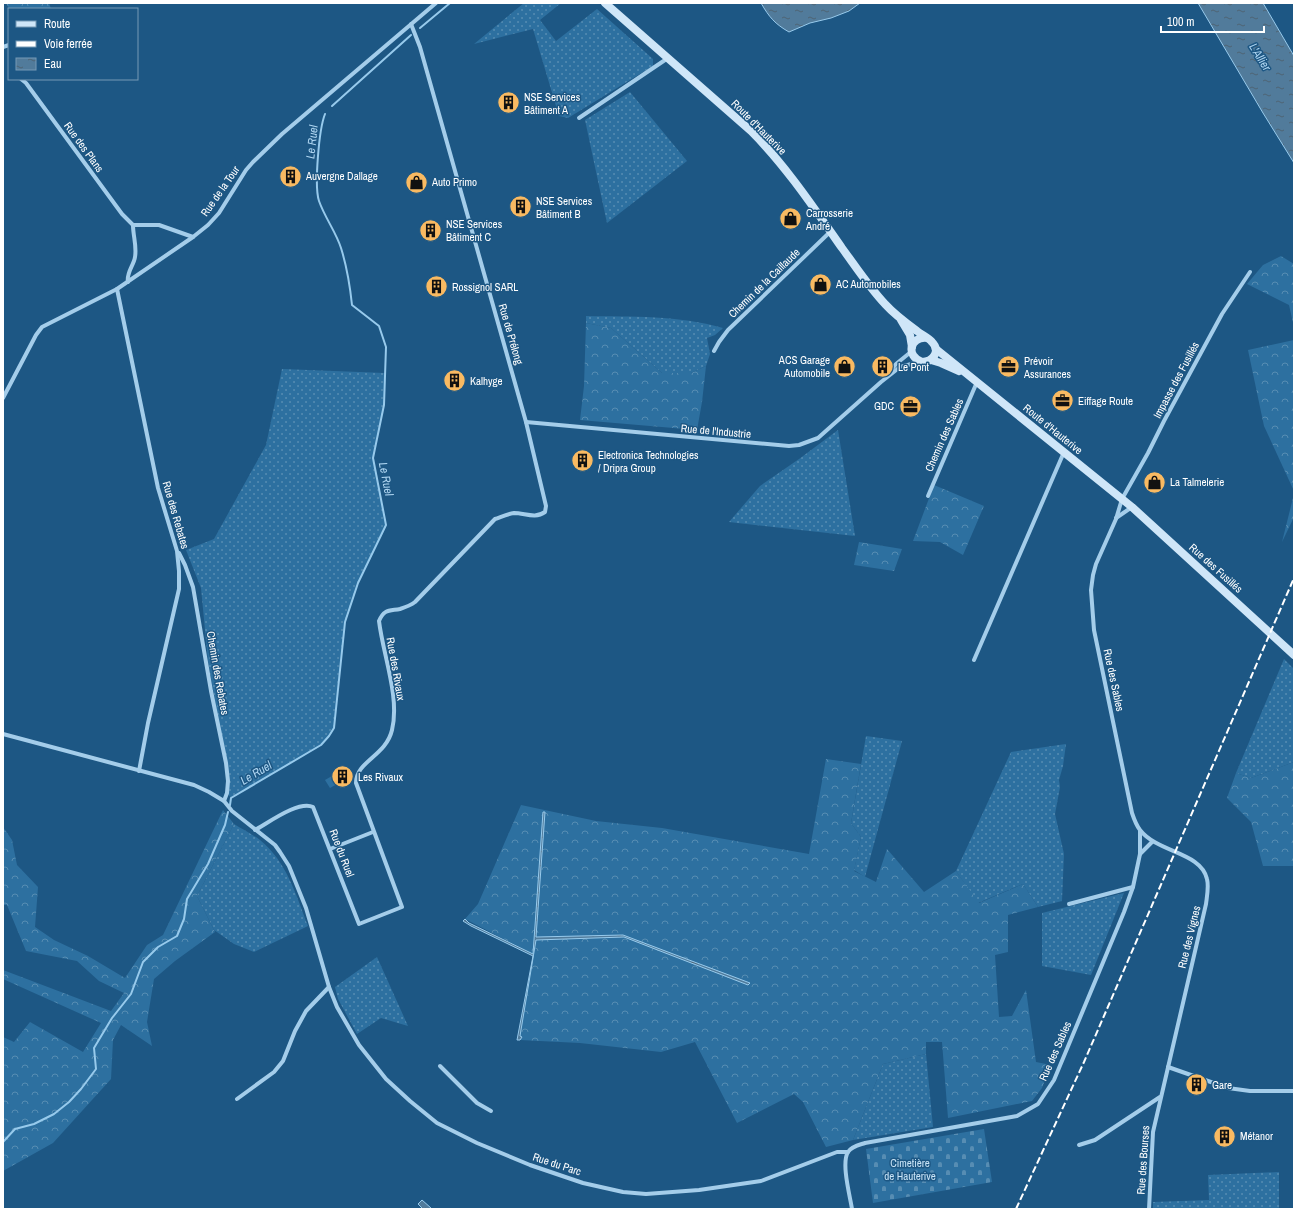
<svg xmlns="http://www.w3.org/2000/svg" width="1297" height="1212" viewBox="0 0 1297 1212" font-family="'Archivo Narrow',sans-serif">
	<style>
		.grass { fill: url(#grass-dots) }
		.forest { fill: url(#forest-crowns) }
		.cemetery { fill: url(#cemetery-stones) }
		.park { fill: url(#park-tufts) }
		.water { fill: url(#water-ripples); stroke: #97caec }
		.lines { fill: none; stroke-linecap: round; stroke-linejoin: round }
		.stream { stroke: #97caec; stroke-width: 2 }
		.street { stroke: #a4cdea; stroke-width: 4 }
		.secondary { stroke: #cfe6f8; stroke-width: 8 }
		.rail { stroke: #fff; stroke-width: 2; stroke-dasharray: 7 3; stroke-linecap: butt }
		.labels { text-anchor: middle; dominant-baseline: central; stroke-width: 3; stroke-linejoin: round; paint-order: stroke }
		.poi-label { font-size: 11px; fill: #fff; stroke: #1d5784; text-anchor: start }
		.street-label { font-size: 11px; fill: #fff; stroke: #1d5784 }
		.park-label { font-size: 11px; fill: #c9e4f7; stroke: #1d5784 }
		.water-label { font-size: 12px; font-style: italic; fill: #afd6f2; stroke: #1d5784 }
	</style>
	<defs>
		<pattern id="grass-dots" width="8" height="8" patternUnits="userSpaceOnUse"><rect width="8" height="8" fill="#2d70a0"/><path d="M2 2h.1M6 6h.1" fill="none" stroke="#578db3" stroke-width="1.8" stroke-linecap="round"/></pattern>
		<pattern id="forest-crowns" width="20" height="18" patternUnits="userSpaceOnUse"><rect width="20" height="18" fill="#2d70a0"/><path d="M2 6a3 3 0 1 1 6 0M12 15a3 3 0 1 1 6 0" fill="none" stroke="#578db3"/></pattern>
		<pattern id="cemetery-stones" width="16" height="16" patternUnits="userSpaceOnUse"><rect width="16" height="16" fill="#2d70a0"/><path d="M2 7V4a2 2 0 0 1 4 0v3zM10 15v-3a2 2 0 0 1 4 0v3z" fill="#578db3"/></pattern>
		<pattern id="park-tufts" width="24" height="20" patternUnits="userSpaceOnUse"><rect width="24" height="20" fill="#2d70a0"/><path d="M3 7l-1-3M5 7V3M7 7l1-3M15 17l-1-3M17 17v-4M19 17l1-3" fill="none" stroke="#578db3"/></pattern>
		<pattern id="water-ripples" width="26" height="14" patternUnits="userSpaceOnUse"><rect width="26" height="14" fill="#517b9b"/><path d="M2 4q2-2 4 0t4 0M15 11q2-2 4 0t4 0" fill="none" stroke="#4e6474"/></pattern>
	</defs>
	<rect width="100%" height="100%" fill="#1d5784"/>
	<!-- grass -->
	<g class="grass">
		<path d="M524,3H561L540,20L556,41L597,9L653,59V66L568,118L559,116L533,29L474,44Z"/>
		<path d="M630,92L687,161L607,223L585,120Z"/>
		<path d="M586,316C632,317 678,315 723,328L715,335L707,338L710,354L706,366L691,373H662L611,328L586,323Z"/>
		<path d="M282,369L385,373L384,405L373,458L386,525L358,583L345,622L334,728L329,736L321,745L231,798L227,793L226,763L208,661L201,588L186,550L214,539L266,445Z"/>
		<path d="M838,430L855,536L729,522L760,486L799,459Z"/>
		<path d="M1284,659L1294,669V762L1251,778L1236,773Z"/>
		<path d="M866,736L902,741L865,877L854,870L861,837L851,823Z"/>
		<path d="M1066,744L1063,766L1059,780L1060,787L1055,814L1064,854L1062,901L1038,907L1023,884L978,903L956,871L1011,752Z"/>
		<path d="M234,824C242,829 252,834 260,840C287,862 296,895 308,926L254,952L234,944L214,930L197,896Z"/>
		<path d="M1124,893L1091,975L1042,966V913Z"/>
		<path d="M377,957L408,1026L381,1018L357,1034L338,999L335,987Z"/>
		<path d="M926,1054L933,1127L853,1140L883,1064Z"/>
		<path d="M1279,1172V1209H1153V1202L1209,1200L1208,1175Z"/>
	</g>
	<!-- forest -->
	<g class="forest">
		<path d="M6,3H49L51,9H9Z"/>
		<path d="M1281,256L1294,264V327L1289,305L1247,284L1263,265Z"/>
		<path d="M586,323L611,328L662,373H691L706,366L702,402L697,430L580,420L584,386Z"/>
		<path d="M1294,340V491L1264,426L1248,350Z"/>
		<path d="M934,485L984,506L963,555L940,542L913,541Z"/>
		<path d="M1294,494V517L1282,542Z"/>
		<path d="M859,542L902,549L894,571L854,565Z"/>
		<path d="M826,759L861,764L851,823L861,837L854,871L876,882L887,849L924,892L956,871L979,903L1023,884L1038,907L1008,915V952L995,955L999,1017L1012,1016L1026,990L1036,1062L1051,1065L1042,1088L1032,1101L948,1118L942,1042H926V1054L883,1064L853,1140L826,1147L803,1102L794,1094L737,1123L695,1042L661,1052L580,1043L520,1040V1036L533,954L465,919L478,904L521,805L596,821L662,828L809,854Z"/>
		<path d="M1294,762V866H1263L1251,822L1227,798L1236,773L1251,778Z"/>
		<path d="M223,810L234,824L197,896L215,932L175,961L154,979L147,1022L152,1046L121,1025L113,1040L111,1079L53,1143L3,1171V1037L14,1042L30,1022L83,1052L101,1023L3,979V970L111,1011L124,993L99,981L77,961L26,951L7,905H3V827L12,840L17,865L38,887L35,927L54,940L88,956L125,978L147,945L163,935Z"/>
	</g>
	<!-- cemetery -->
	<path class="cemetery" d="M984,1129L992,1182L873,1203L866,1149Z"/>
	<!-- park -->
	<path class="park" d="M332,776L337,784L330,788L325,780Z"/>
	<!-- water -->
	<g class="water">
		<path d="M761,3H860L849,11L831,18L810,23L789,32C775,24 769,17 761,3Z"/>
		<path d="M1198,3H1263L1294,56V163L1263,113Z"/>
		<path d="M543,812H545L536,937L623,935L750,983L748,985L624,937L536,940L520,1036L522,1037L520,1040H517L533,956L471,926L463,921L465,919L469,923L533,954Z"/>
		<path d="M422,1200L431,1208L430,1209H423L418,1204Z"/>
	</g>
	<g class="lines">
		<!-- stream -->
		<g class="stream">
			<path d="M420,28L450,3"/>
			<path d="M332,106L411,35"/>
			<path d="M230,805L231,798L321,745L329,736L334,728L345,622L358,583L386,525L373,458L384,405L386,347L379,326L352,305C350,286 347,267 341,248C336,232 325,218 319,201C314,186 319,129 325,114"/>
			<path d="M3,1142L15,1129L34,1124L54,1114L69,1102L81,1089L96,1069L94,1048L112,1018L131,994L143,962L158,947L177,936L184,919L187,899L208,864L225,825L228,812"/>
		</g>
		<!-- street -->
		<g class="street">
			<path d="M3,47L9,45"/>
			<path d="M21,79L26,83L122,214L133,225"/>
			<path d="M579,118L668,58"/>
			<path d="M128,282C126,273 134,265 135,257C137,246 133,236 133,225H159L193,237"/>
			<path d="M117,289L158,488L177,551L179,571V589L148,723L139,771"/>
			<path d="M714,351L719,342L728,330L830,232"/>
			<path d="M888,374L896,364L912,351"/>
			<path d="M3,398L36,335L42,327L117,289L193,237L208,225L219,213L246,170L253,162L282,134L436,3"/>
			<path d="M526,422L789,446L799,445L818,438L881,382L900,367L919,362"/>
			<path d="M928,496L977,382"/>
			<path d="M1116,518L1132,507"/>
			<path d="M179,553L185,565L193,587L211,691L226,763L228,781L227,793L224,801"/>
			<path d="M974,660L1064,452"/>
			<path d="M3,734L194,785L209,792L224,801L232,811L275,845L280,852L289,866L306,908L329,987L337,1007L359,1045L386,1079L410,1101L437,1123L477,1143L530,1165L583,1183L623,1192L646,1194L699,1190L761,1181L837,1152H848"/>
			<path d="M255,830C268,823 299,800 313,807L359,924L402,907L356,783C356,761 386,756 392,730C400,697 383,655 379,621C384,609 389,611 400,609C406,607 411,605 415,602L495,519C501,517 507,514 514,513C525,513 535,519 545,512L546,506L526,422L420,47L411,24"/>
			<path d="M330,849L373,832"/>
			<path d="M1140,854L1152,842"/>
			<path d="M1069,904L1133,887"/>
			<path d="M440,1066L477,1103L491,1111"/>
			<path d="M1168,1067L1228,1088L1250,1091H1294"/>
			<path d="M237,1099L274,1072L283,1061L295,1031L306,1011L329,987"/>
			<path d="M1079,1145L1095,1140L1160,1097"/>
			<path d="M852,1209C850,1196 841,1163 848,1152C852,1146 859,1145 865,1143L1017,1116L1038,1104L1054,1080L1124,912L1133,887L1140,854V831"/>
			<path d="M1149,1209L1153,1132L1206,904C1207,896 1209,887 1207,879C1201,852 1158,853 1140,830C1136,825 1134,819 1132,813L1094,630L1091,590L1093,575L1096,564L1116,519L1122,499L1148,453L1164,421L1222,314L1250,272"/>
		</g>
		<!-- secondary -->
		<g class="secondary">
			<path d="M605,3L751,131C786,166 814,208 842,248C856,267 869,287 885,304C894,314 906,323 917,331C922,335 929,338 932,342C941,351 933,362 922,362C905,356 910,336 927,338"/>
			<path d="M901,320L910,335L912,347"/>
			<path d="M936,349L1132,507L1294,655"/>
			<path d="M931,360L941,363L959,371"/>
		</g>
		<!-- rail -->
		<path class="rail" d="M1016,1209L1084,1062L1294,578"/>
	</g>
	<!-- icons -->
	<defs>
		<symbol id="building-disc" viewBox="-11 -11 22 22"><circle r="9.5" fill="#f9ba62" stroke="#1d5784"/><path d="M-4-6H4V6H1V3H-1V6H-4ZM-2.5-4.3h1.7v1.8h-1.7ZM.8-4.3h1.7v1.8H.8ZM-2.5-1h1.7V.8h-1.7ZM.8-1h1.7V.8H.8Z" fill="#111"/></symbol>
		<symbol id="shop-disc" viewBox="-11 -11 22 22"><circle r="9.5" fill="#f9ba62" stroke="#1d5784"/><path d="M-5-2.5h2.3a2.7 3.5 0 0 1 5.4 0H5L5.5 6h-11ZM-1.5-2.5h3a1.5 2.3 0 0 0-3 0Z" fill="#111"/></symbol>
		<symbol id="office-disc" viewBox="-11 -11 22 22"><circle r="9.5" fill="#f9ba62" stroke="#1d5784"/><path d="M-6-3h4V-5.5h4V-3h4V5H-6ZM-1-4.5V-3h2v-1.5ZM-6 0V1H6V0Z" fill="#111"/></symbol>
	</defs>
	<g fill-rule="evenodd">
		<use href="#building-disc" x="496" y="90" width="25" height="25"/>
		<use href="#building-disc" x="278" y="164" width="25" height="25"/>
		<use href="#shop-disc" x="404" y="170" width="25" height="25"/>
		<use href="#building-disc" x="508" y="194" width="25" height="25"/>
		<use href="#shop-disc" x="778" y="206" width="25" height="25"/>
		<use href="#building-disc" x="418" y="218" width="25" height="25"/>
		<use href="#shop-disc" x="808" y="272" width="25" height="25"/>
		<use href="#building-disc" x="424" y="274" width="25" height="25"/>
		<use href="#shop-disc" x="832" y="354" width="25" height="25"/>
		<use href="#building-disc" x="870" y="354" width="25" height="25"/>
		<use href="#office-disc" x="996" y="354" width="25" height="25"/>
		<use href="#building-disc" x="442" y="368" width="25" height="25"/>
		<use href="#office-disc" x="1050" y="388" width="25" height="25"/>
		<use href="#office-disc" x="898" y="394" width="25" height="25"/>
		<use href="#building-disc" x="570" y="448" width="25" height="25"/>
		<use href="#shop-disc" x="1142" y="470" width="25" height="25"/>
		<use href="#building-disc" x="330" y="764" width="25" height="25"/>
		<use href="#building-disc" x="1184" y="1072" width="25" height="25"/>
		<use href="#building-disc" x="1212" y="1124" width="25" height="25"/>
	</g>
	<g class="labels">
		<!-- poi labels -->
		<g class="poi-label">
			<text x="524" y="97">NSE Services<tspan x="524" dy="13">Bâtiment A</tspan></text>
			<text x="306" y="176">Auvergne Dallage</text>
			<text x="432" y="182">Auto Primo</text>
			<text x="536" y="201">NSE Services<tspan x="536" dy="13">Bâtiment B</tspan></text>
			<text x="806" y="213">Carrosserie<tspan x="806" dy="13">André</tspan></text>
			<text x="446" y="224">NSE Services<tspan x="446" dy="13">Bâtiment C</tspan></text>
			<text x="836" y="284">AC Automobiles</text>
			<text x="452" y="287">Rossignol SARL</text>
			<text x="830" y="360" text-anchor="end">ACS Garage<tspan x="830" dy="13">Automobile</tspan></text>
			<text x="1024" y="361">Prévoir<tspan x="1024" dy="13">Assurances</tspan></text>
			<text x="898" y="367">Le Pont</text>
			<text x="470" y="381">Kalhyge</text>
			<text x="1078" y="401">Eiffage Route</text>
			<text x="894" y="406" text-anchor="end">GDC</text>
			<text x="598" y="455">Electronica Technologies<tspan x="598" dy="13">/ Dripra Group</tspan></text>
			<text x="1170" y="482">La Talmelerie</text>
			<text x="358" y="777">Les Rivaux</text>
			<text x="1212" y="1085">Gare</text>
			<text x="1240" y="1136">Métanor</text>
		</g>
		<!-- street labels -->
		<g class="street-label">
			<text transform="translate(759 127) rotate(45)">Route d'Hauterive</text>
			<text transform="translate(84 147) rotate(54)">Rue des Plans</text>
			<text transform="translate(220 191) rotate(-55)">Rue de la Tour</text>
			<text transform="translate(764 283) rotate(-44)">Chemin de la Caillaude</text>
			<text transform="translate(511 334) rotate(74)">Rue de Prélong</text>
			<text transform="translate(1176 380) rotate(-62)">Impasse des Fusillés</text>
			<text transform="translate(1053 429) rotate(39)">Route d'Hauterive</text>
			<text transform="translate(716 431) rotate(5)">Rue de l'Industrie</text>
			<text transform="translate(944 435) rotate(-66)">Chemin des Sables</text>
			<text transform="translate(176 515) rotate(74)">Rue des Rebates</text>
			<text transform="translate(1216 568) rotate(42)">Rue des Fusillés</text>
			<text transform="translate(396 669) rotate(80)">Rue des Rivaux</text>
			<text transform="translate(218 673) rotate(80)">Chemin des Rebates</text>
			<text transform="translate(1114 680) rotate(78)">Rue des Sables</text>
			<text transform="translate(342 853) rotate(69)">Rue du Ruel</text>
			<text transform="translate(1189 937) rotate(-76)">Rue des Vignes</text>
			<text transform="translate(1055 1051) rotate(-66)">Rue des Sables</text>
			<text transform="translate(1143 1160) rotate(-86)">Rue des Bourses</text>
			<text transform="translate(557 1164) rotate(18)">Rue du Parc</text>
		</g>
		<!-- park labels -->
		<g class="park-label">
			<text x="910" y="1163">Cimetière<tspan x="910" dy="13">de Hauterive</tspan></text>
		</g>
		<!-- water labels -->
		<g class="water-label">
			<text transform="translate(1260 57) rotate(58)">L'Allier</text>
			<text transform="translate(312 142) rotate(-84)">Le Ruel</text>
			<text transform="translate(386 479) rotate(79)">Le Ruel</text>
			<text transform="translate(256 773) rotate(-31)">Le Ruel</text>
		</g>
	</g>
	<!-- border -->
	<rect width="1297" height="1212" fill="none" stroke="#ffffff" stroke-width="8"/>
	<!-- legend -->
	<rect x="8" y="8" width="130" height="72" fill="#1d5784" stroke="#779ab5"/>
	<rect x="16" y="21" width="20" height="6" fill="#cfe6f8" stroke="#779ab5"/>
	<text x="44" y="28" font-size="12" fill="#ffffff">Route</text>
	<rect x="16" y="41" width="20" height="6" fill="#ffffff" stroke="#779ab5"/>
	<text x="44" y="48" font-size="12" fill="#ffffff">Voie ferrée</text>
	<rect x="16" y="58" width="20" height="12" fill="url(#water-ripples)" stroke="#779ab5"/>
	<text x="44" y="68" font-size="12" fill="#ffffff">Eau</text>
	<!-- scale -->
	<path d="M1161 26v6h103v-6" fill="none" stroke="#ffffff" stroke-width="2"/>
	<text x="1167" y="26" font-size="12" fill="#ffffff" stroke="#1d5784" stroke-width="3" paint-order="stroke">100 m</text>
</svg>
